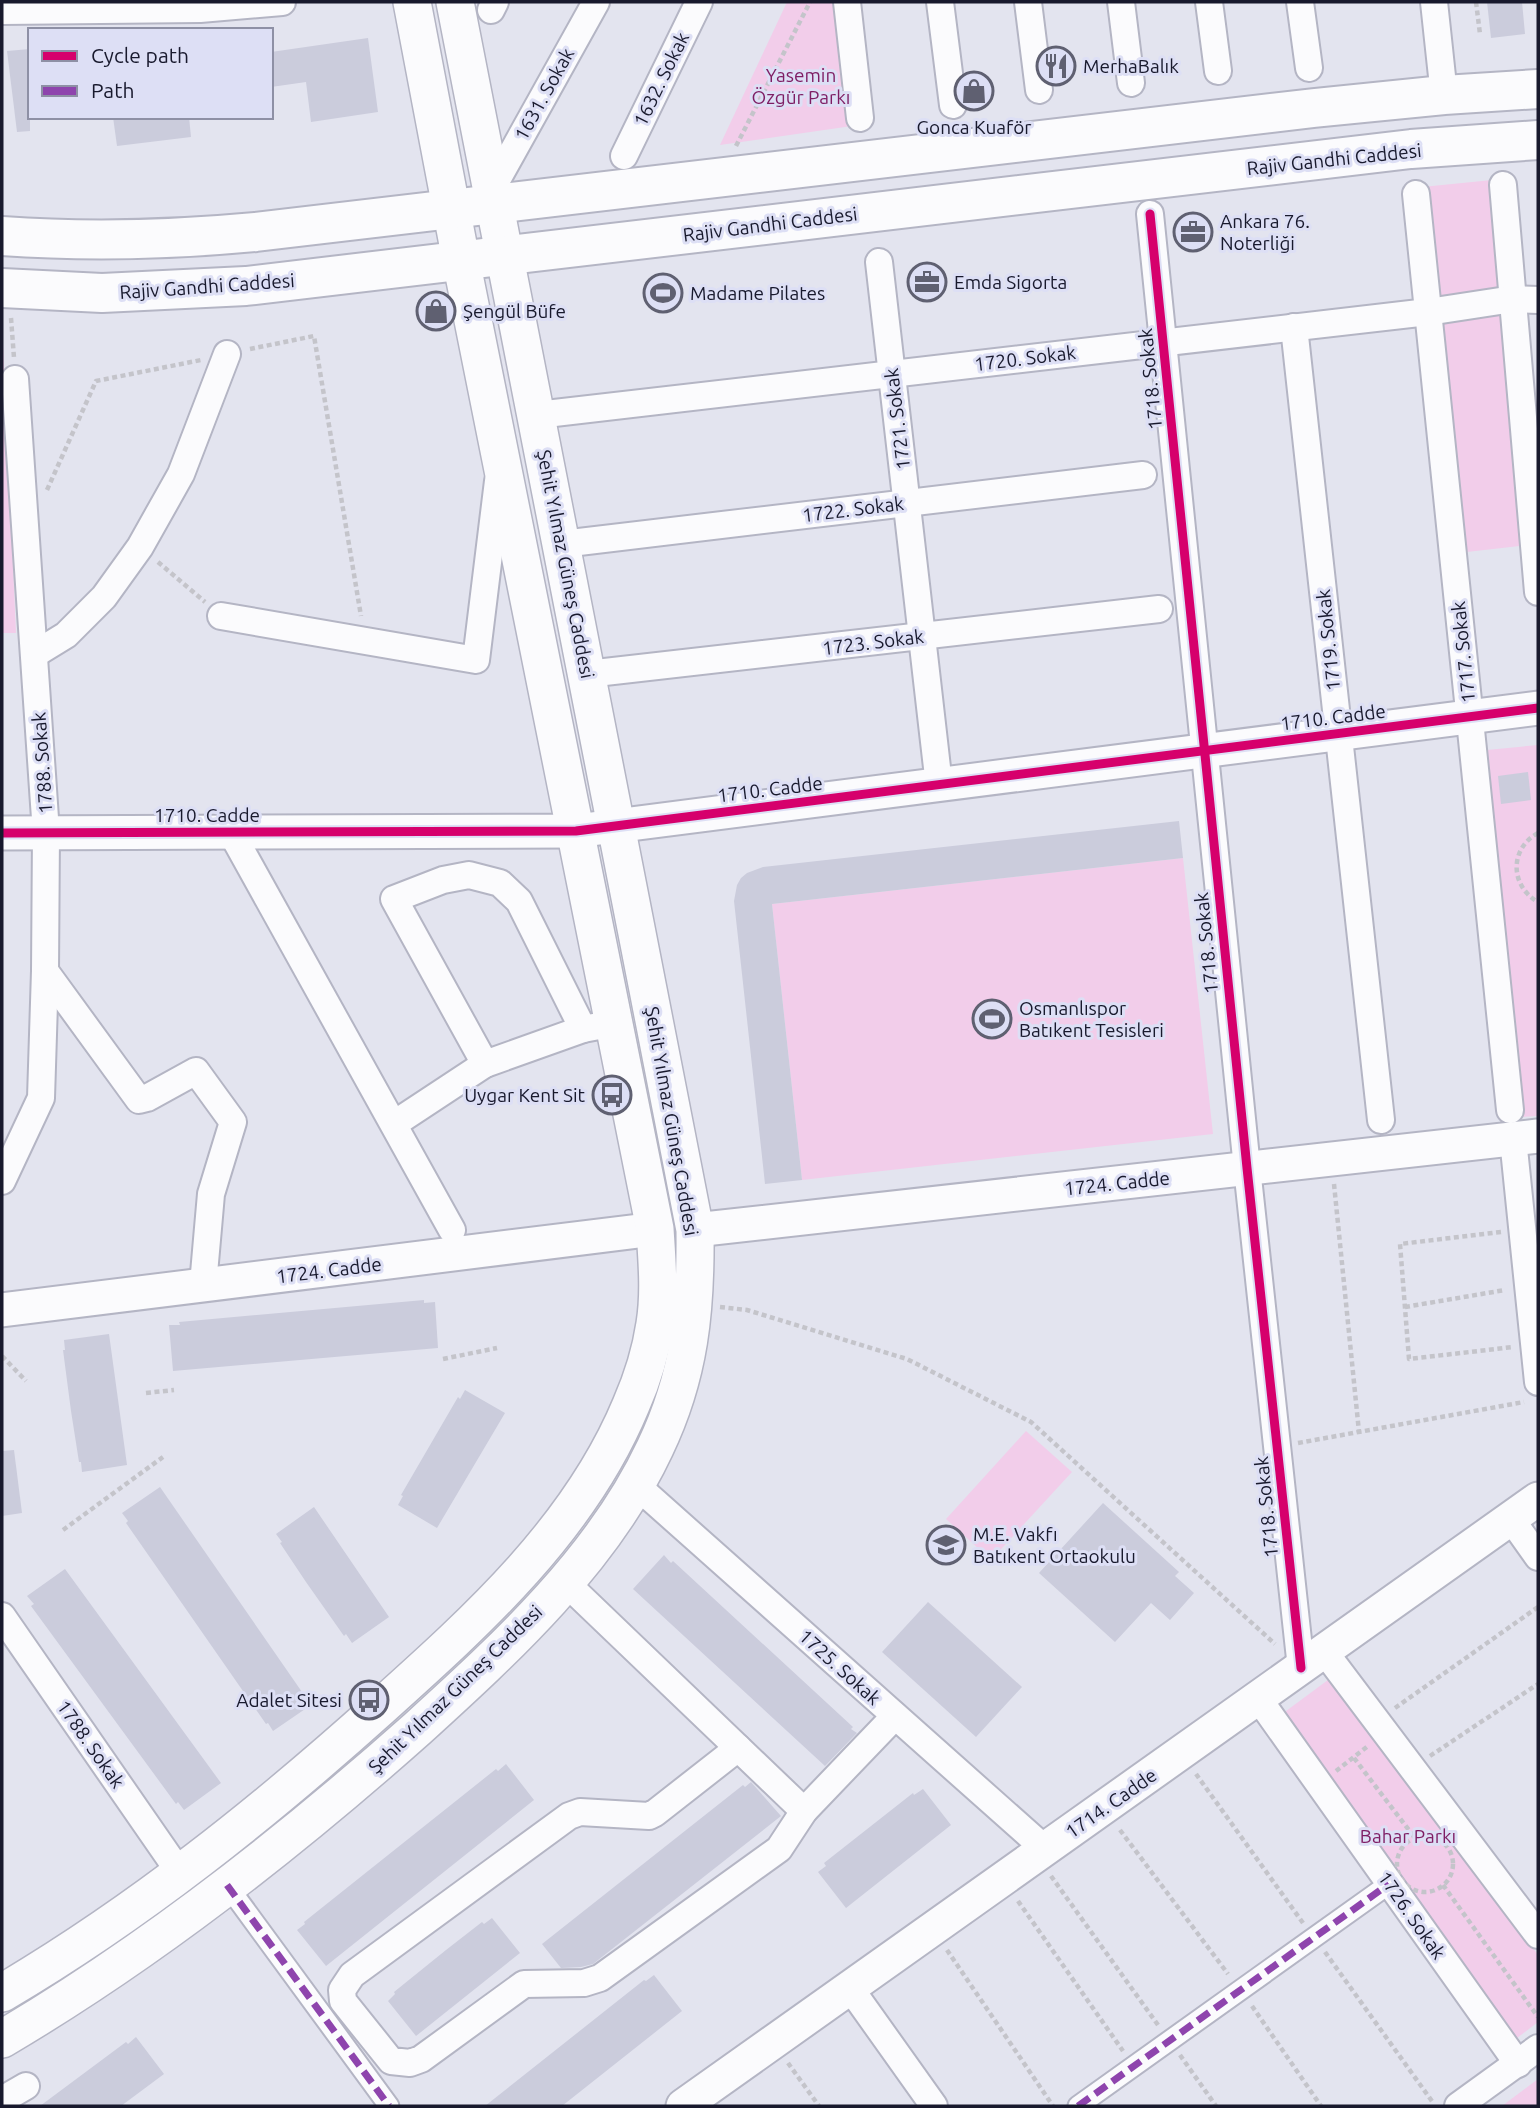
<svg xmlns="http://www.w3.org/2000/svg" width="1540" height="2108" viewBox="0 0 1540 2108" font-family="Ubuntu,sans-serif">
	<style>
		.green { fill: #f2cdea }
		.building { fill: #cbccdc }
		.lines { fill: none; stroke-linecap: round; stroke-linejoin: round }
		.pedestrian-casing { stroke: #b4b5c4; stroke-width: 23 }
		.minor-casing { stroke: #b4b5c4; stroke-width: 30 }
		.tertiary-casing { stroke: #b4b5c4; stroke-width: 37 }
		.secondary-casing { stroke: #b4b5c4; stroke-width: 40 }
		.primary-casing { stroke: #b4b5c4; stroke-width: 42 }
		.path { stroke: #c4c4ca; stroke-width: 4.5; stroke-dasharray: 5 3.5; stroke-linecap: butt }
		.pedestrian { stroke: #fbfbfd; stroke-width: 19 }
		.minor { stroke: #fbfbfd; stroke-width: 26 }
		.tertiary { stroke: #fbfbfd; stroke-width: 33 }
		.secondary { stroke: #fbfbfd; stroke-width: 37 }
		.primary { stroke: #fbfbfd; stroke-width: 38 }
		.quiet { stroke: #8e44ad; stroke-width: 7; stroke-dasharray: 14 7; stroke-linecap: butt }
		.cycleway-casing { stroke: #dddff5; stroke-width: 13 }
		.cycleway { stroke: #d6006c; stroke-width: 9 }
		.labels { text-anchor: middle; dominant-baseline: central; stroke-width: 6; stroke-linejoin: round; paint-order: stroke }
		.poi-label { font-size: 19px; fill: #18192d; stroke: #dddff5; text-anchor: start }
		.park-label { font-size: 19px; fill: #7e1d64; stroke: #dddff5 }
		.street-label { font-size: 19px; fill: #18192d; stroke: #dddff5 }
	</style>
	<rect width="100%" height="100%" fill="#e3e4ef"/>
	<!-- green -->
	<g class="green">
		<path d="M787,2H838L852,126L720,145Z"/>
		<path d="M1492,180L1529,545L1458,553L1422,187Z"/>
		<path d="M2,345H3L16,633H2Z"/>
		<path d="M1538,745V1116L1521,1117L1487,750Z"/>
		<path d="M1183,858L1213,1134L802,1180L772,904Z"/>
		<path d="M1026,1431L1072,1472L991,1560L946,1519Z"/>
		<path d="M1332,1677L1538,1955V2022L1517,2038L1278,1717Z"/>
		<path d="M1538,2079V2106H1502Z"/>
	</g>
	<!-- building -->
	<g class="building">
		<path d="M1487,2H1522L1525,34L1491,38Z"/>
		<path d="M368,38L378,112L311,122L306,82L271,87V52Z"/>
		<path d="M30,49V131L17,132L7,51Z"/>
		<path d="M113,117H189L191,137L117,146Z"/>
		<path d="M1528,772L1531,800L1501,804L1498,776Z"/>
		<path d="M1179,821L1183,858L772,904L802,1180L765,1184L734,901L737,885L741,878L747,873L763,867Z"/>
		<path d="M424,1300V1303L435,1302L438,1348L173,1371L169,1325H180L179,1322Z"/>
		<path d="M109,1334L127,1465L82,1472L81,1462H79L71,1411L63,1350H65L64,1340Z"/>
		<path d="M465,1390L505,1413L437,1528L398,1505L403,1496L401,1495L458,1397L460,1399Z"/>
		<path d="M14,1450L22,1513L2,1516V1451Z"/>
		<path d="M160,1487L311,1705L273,1731L268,1723L266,1724L126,1523L128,1521L122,1513Z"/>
		<path d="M1103,1503L1179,1572L1175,1576L1194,1593L1170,1620L1151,1603L1115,1642L1039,1573Z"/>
		<path d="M314,1507L389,1617L352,1643L346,1634L344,1636L306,1582L280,1543L282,1542L276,1534Z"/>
		<path d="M664,1555L671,1563L673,1561L853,1727L851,1729L857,1733L825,1766L633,1589Z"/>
		<path d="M65,1569L221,1783L184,1810L178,1802L176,1804L31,1606L34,1604L27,1596Z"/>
		<path d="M928,1602L1022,1687L976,1737L882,1652Z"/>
		<path d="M506,1764L534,1800L326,1966L297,1930L305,1924L304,1922L496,1769L498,1771Z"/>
		<path d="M751,1782L781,1816L593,1964L581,1967L561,1968L542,1944L743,1785L745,1787Z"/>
		<path d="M923,1789L951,1825L846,1908L818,1872L826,1866L824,1863L913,1793L914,1795Z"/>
		<path d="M492,1918L520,1953L416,2036L388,2001L395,1994L394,1992L446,1950L482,1922L484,1924Z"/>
		<path d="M654,1975L682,2011L562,2106H485L644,1980L646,1981Z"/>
		<path d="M136,2037L164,2074L121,2106H40L126,2042L128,2044Z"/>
	</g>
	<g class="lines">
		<defs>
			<g id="pedestrian">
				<path d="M227,1885L389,2106"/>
				<path d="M1078,2106L1389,1884"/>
			</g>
			<g id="minor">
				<path d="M847,2L860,118"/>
				<path d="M940,2L953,105"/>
				<path d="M1028,2L1039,90"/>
				<path d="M1121,2L1131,83"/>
				<path d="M1209,2L1218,71"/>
				<path d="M1300,2L1309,68"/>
				<path d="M1434,2L1444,95"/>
				<path d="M491,10L495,2"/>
				<path d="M2,11L200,9L282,2"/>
				<path d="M624,156L699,2"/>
				<path d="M1503,185L1538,592"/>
				<path d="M493,187L596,2"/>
				<path d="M1416,194L1510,1110"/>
				<path d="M1150,214L1247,1168L1301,1668"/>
				<path d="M879,262L939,785"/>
				<path d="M1294,327L1381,1120"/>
				<path d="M537,415L1428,312L1513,299L1538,300"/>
				<path d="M562,544L1143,475"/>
				<path d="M221,616L476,660L498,481"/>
				<path d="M35,654L66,635L104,597L140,547L181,474L227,354"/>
				<path d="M587,674L1159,609"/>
				<path d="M231,832L452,1230"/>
				<path d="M45,971L139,1100L147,1098L196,1071L233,1122L211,1194L203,1285"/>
				<path d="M485,1064L394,899L443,880L469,875L500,883L519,901L583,1029"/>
				<path d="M394,1124L485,1064L583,1029L599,1026"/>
				<path d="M1513,1139L1538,1382"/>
				<path d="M2,1181L41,1098L45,971L46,833L15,379"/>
				<path d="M636,1485L1045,1849"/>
				<path d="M1511,1519L1538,1557"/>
				<path d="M565,1582L804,1811"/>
				<path d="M2,1616L180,1873"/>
				<path d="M1324,1651L1538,1935"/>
				<path d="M1258,1698L1518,2064"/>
				<path d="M738,1748L655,1813L649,1816L580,1812L569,1816L352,1975L342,1990L343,2001L391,2061L410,2063L421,2059L524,1984L584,1983L600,1978L779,1849L804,1811L895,1716"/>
				<path d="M850,1988L934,2106"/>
				<path d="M2,2100L26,2086"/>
				<path d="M1458,2106L1538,2048"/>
			</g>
			<g id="tertiary">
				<path d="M2,833L576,831L1538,708"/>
				<path d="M695,1230L1538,1136"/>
				<path d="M2,1310L655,1229"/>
				<path d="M683,2106L1538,1499"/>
			</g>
			<g id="secondary">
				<path d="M2,1993C138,1913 263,1813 381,1707C478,1620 580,1528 631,1405C642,1380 651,1351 655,1324C660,1293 657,1261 655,1229L461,260L412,2"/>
				<path d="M2,2039C148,1953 291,1841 418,1728C507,1647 603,1559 655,1448C690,1375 696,1310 695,1230L455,2"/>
			</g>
			<g id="primary">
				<path d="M2,236C87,242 170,240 256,232L1314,108L1444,95L1538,89"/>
				<path d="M2,288L102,293L246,286L1411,149L1538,140"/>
			</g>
		</defs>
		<!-- pedestrian casing -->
		<use href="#pedestrian" class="pedestrian-casing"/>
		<!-- minor casing -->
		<use href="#minor" class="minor-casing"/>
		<!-- tertiary casing -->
		<use href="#tertiary" class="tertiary-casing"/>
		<!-- secondary casing -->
		<use href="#secondary" class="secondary-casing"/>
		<!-- primary casing -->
		<use href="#primary" class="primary-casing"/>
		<!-- path -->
		<g class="path">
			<path d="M1476,2L1480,34"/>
			<path d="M736,146L810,2"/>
			<path d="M11,318L14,358"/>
			<path d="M250,349L314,336L361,616"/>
			<path d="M47,490L96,381L201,360"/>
			<path d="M158,562L205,602"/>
			<path d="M1538,833C1509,849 1510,886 1538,902"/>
			<path d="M1334,1184L1359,1432"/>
			<path d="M1501,1232L1400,1244L1409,1359L1513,1347"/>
			<path d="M720,1307L747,1310L907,1359L1031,1422L1275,1644"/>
			<path d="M1405,1307L1505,1290"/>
			<path d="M2,1356L26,1381"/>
			<path d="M443,1359L497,1348"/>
			<path d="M146,1393L174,1390"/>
			<path d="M1298,1443L1524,1402"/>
			<path d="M63,1530L163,1457"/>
			<path d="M1395,1708L1538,1607"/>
			<path d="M1430,1756L1538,1684"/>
			<path d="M1354,1758L1415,1838"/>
			<path d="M1336,1771L1368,1746"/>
			<path d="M1196,1774L1303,1923"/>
			<path d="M1120,1830L1228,1974"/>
			<circle cx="1425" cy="1864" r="28"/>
			<path d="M1051,1876L1158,2025"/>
			<path d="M1443,1885L1538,2017"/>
			<path d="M1018,1901L1123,2051"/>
			<path d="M947,1950L1053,2106"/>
			<path d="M1325,1952L1434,2104"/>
			<path d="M1252,2006L1321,2106"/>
			<path d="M1180,2055L1216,2106"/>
			<path d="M788,2063L819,2106"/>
		</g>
		<!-- pedestrian -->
		<use href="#pedestrian" class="pedestrian"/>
		<!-- minor -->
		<use href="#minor" class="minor"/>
		<!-- tertiary -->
		<use href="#tertiary" class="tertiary"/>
		<!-- secondary -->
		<use href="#secondary" class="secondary"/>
		<!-- primary -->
		<use href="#primary" class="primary"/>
		<!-- quiet -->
		<g class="quiet">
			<path d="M227,1885L389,2106"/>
			<path d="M1078,2106L1389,1884"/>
		</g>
		<defs>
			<g id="cycleway">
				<path d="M1150,214L1247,1168L1301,1668"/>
				<path d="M2,833L576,831L1538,708"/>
			</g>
		</defs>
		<!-- cycleway casing -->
		<use href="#cycleway" class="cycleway-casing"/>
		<!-- cycleway -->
		<use href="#cycleway" class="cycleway"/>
	</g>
	<!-- icons -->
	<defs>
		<symbol id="restaurant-ring" viewBox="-11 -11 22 22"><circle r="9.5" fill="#dddff5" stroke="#5f6071" stroke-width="1.5"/><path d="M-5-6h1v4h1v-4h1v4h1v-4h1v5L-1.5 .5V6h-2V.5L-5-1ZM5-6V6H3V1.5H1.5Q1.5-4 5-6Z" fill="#5f6071"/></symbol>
		<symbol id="shop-ring" viewBox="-11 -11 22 22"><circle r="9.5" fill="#dddff5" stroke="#5f6071" stroke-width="1.5"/><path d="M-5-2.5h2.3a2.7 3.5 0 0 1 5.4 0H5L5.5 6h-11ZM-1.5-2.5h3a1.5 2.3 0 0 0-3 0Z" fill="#5f6071"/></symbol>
		<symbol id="office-ring" viewBox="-11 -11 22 22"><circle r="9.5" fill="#dddff5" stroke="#5f6071" stroke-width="1.5"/><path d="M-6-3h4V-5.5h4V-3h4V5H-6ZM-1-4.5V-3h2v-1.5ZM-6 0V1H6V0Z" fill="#5f6071"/></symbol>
		<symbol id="stadium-ring" viewBox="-11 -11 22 22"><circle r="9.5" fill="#dddff5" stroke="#5f6071" stroke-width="1.5"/><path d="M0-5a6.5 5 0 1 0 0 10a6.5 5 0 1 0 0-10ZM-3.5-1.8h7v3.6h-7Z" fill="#5f6071"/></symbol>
		<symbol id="bus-ring" viewBox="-11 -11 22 22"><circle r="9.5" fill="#dddff5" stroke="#5f6071" stroke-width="1.5"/><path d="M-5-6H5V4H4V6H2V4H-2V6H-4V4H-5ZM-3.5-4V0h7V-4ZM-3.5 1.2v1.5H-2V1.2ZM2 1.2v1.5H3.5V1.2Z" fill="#5f6071"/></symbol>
		<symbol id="school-ring" viewBox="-11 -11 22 22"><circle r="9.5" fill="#dddff5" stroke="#5f6071" stroke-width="1.5"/><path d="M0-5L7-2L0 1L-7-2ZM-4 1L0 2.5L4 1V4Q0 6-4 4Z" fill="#5f6071"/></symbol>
	</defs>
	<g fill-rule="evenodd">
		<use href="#restaurant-ring" x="1034" y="44" width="44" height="44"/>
		<use href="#shop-ring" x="952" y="69" width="44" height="44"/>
		<use href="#office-ring" x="1171" y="210" width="44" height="44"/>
		<use href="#office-ring" x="905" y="260" width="44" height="44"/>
		<use href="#stadium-ring" x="641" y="271" width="44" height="44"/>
		<use href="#shop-ring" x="414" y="289" width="44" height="44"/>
		<use href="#stadium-ring" x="970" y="997" width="44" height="44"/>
		<use href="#bus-ring" x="590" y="1073" width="44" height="44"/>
		<use href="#school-ring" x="924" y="1523" width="44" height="44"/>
		<use href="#bus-ring" x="347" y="1678" width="44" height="44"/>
	</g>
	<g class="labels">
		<!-- poi labels -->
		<g class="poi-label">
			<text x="1083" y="66">MerhaBalık</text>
			<text x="974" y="127" text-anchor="middle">Gonca Kuaför</text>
			<text x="1220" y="221">Ankara 76.<tspan x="1220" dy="22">Noterliği</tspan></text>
			<text x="954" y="282">Emda Sigorta</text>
			<text x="690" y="293">Madame Pilates</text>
			<text x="463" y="311">Şengül Büfe</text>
			<text x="1019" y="1008">Osmanlıspor<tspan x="1019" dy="22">Batıkent Tesisleri</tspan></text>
			<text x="585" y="1095" text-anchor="end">Uygar Kent Sit</text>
			<text x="973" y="1534">M.E. Vakfı<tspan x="973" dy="22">Batıkent Ortaokulu</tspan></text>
			<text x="342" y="1700" text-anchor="end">Adalet Sitesi</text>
		</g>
		<!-- park labels -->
		<g class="park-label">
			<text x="801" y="75">Yasemin<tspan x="801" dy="22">Özgür Parkı</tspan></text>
			<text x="1408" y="1836">Bahar Parkı</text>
		</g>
		<!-- street labels -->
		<g class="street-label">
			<text transform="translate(661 79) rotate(-64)">1632. Sokak</text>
			<text transform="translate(544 94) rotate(-61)">1631. Sokak</text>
			<text transform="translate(1334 159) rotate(-6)">Rajiv Gandhi Caddesi</text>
			<text transform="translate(770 224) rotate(-7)">Rajiv Gandhi Caddesi</text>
			<text transform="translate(207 286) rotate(-4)">Rajiv Gandhi Caddesi</text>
			<text transform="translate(1025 358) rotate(-7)">1720. Sokak</text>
			<text transform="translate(1150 379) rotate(-96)">1718. Sokak</text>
			<text transform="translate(897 419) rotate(-97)">1721. Sokak</text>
			<text transform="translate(853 509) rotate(-7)">1722. Sokak</text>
			<text transform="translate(566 564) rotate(79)">Şehit Yılmaz Güneş Caddesi</text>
			<text transform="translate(1328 640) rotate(-96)">1719. Sokak</text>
			<text transform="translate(873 642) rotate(-7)">1723. Sokak</text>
			<text transform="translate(1463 652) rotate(-96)">1717. Sokak</text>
			<text transform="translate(1333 717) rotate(-7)">1710. Cadde</text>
			<text transform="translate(42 763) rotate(-94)">1788. Sokak</text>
			<text transform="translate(770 789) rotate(-7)">1710. Cadde</text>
			<text x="207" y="815">1710. Cadde</text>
			<text transform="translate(1206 943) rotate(-96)">1718. Sokak</text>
			<text transform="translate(672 1121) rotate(80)">Şehit Yılmaz Güneş Caddesi</text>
			<text transform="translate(1117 1183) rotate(-6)">1724. Cadde</text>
			<text transform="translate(329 1270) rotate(-7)">1724. Cadde</text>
			<text transform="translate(1266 1507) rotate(-96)">1718. Sokak</text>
			<text transform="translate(840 1667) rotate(42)">1725. Sokak</text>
			<text transform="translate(455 1689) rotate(-44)">Şehit Yılmaz Güneş Caddesi</text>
			<text transform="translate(91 1744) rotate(55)">1788. Sokak</text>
			<text transform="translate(1111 1803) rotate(-35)">1714. Cadde</text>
			<text transform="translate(1412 1915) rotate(55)">1726. Sokak</text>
		</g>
	</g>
	<!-- border -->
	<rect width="1540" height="2108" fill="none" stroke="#18192d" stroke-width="7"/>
	<!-- legend -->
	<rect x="28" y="28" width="245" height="91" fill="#dddff5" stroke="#8e90a5" stroke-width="2"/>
	<rect x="42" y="51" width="35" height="10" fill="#d6006c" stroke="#8e90a5" stroke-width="2"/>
	<text x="91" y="63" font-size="21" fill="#18192d">Cycle path</text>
	<rect x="42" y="86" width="35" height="10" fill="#8e44ad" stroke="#8e90a5" stroke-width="2"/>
	<text x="91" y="98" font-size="21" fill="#18192d">Path</text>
</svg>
